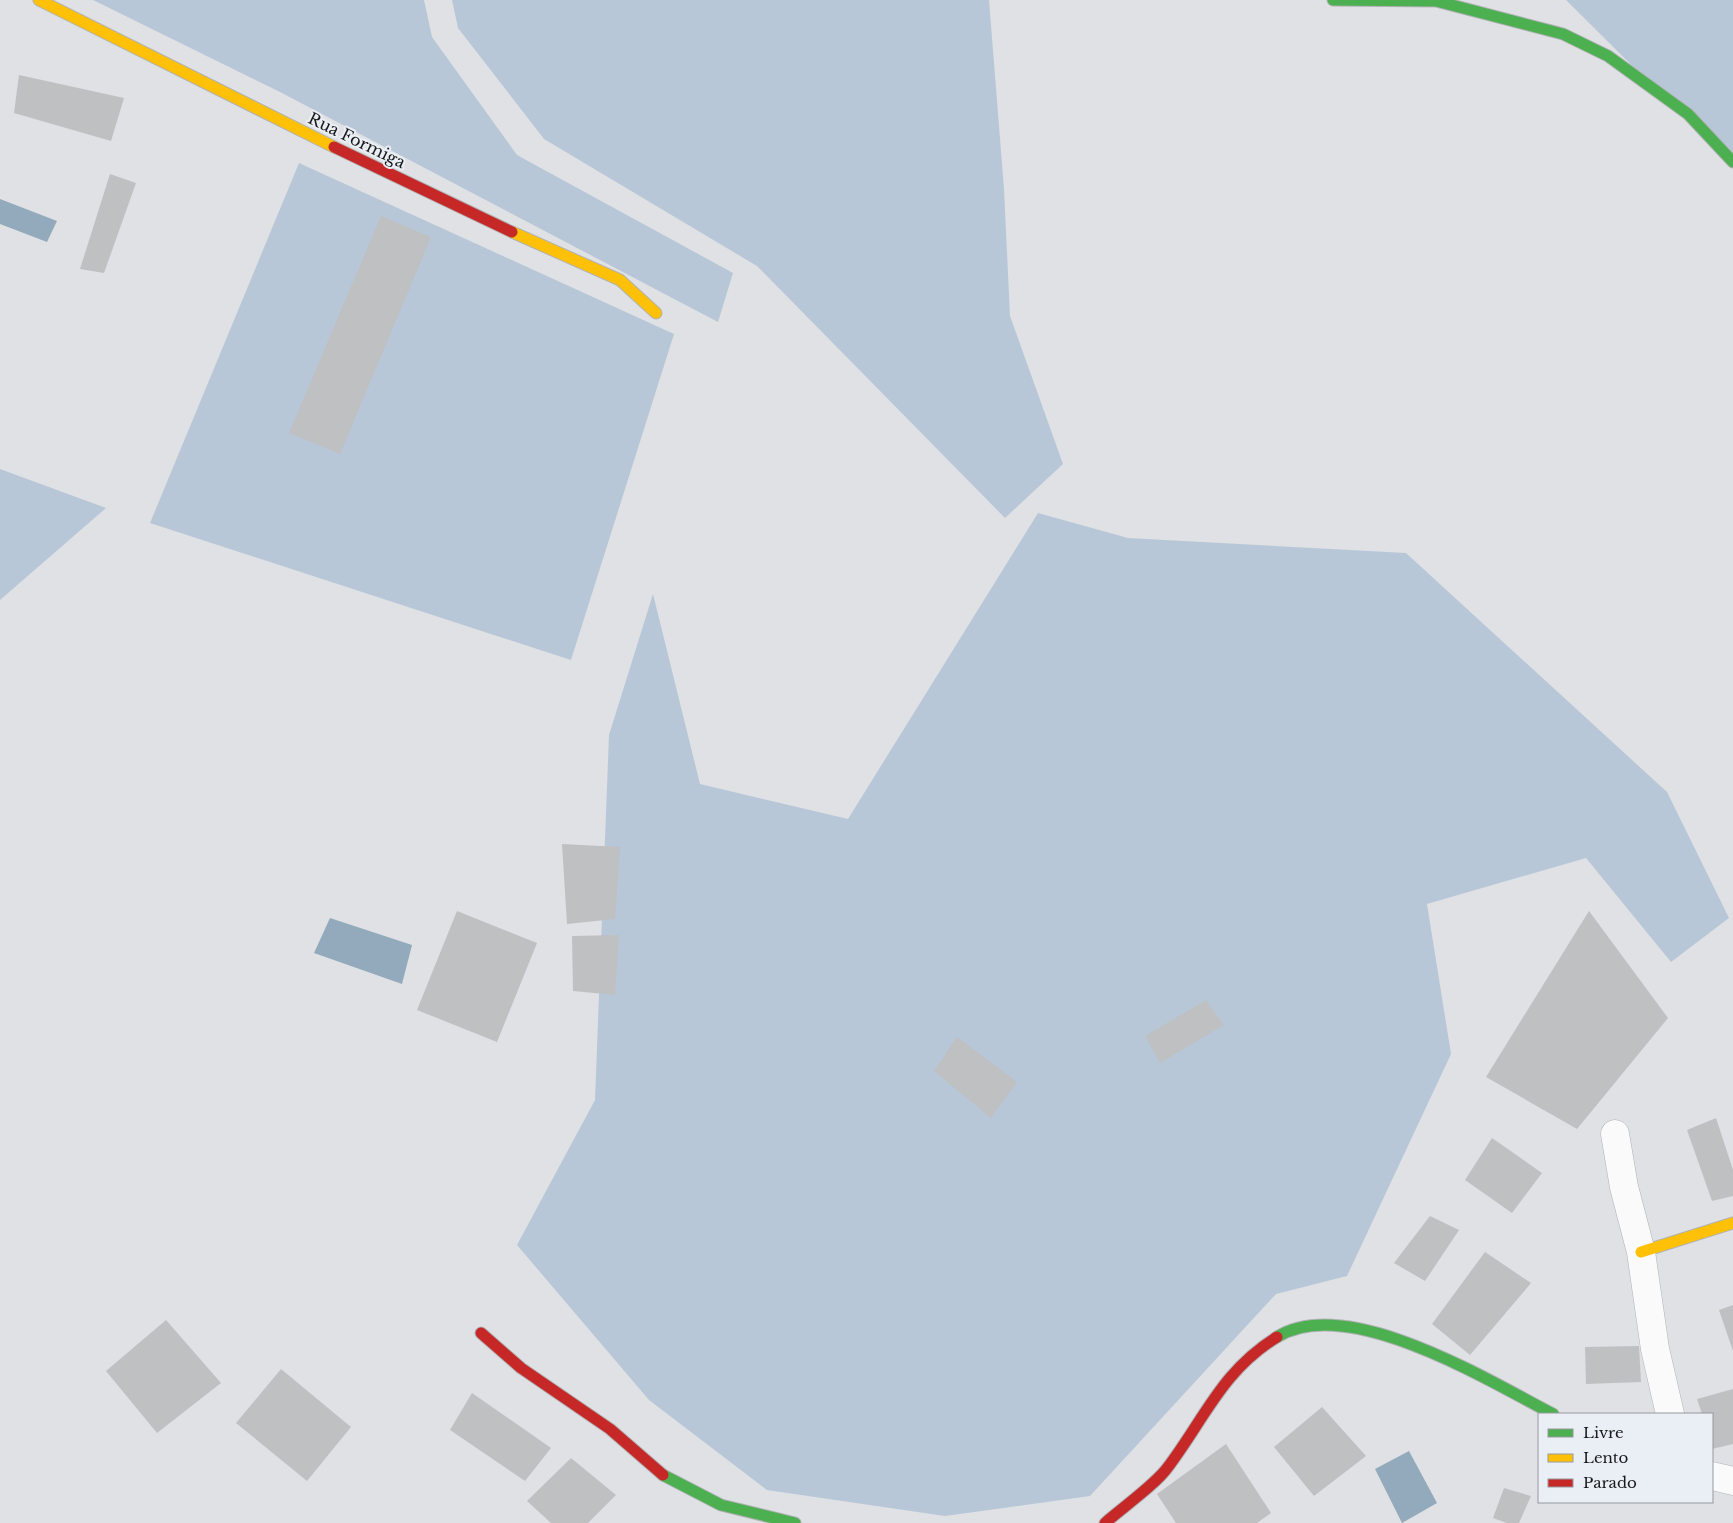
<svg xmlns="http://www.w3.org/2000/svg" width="1733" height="1523" viewBox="0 0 1733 1523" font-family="'Libre Baskerville',serif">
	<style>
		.green { fill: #b8c7d8 }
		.water { fill: #93aabd }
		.building { fill: #bec0c2 }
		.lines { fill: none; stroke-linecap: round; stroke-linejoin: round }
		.street-casing { stroke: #b0b2b5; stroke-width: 29 }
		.fast-casing { stroke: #b0b2b5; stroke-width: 13 }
		.slow-casing { stroke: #b0b2b5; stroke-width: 13 }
		.jam-casing { stroke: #b0b2b5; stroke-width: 13 }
		.street { stroke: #fafafb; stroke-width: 28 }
		.fast { stroke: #4caf50; stroke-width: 11 }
		.slow { stroke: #ffc107; stroke-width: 11 }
		.jam { stroke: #c62828; stroke-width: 11 }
		.labels { text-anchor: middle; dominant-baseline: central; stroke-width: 4; stroke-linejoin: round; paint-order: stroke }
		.street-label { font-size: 16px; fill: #17191b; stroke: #eaeff5 }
	</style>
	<rect width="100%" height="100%" fill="#dfe1e4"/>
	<!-- green -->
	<g class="green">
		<path d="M93,0H424L432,37L517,155L733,273L718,322L280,92Z"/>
		<path d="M452,0H989L1004,189L1010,316L1063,464L1005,518L757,266L544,139L458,28Z"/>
		<path d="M1566,0H1733V166Z"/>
		<path d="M299,163L674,334L571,660L150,523Z"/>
		<path d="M0,469L106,508L0,600Z"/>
		<path d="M1038,513L1128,538L1406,553L1667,792L1729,918L1671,962L1586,858L1427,904L1451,1054L1347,1276L1276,1294L1090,1496L945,1516L767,1490L649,1400L517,1245L595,1100L609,735L653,594L700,784L848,819Z"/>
	</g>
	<!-- water -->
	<g class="water">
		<path d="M0,199L57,221L47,242L0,224Z"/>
		<path d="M330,918L412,945L402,984L314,953Z"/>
		<path d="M1409,1451L1437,1503L1402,1523L1375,1469Z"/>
	</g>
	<!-- building -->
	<g class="building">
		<path d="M19,75L124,98L111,141L14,113Z"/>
		<path d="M110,174L136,183L104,273L80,269Z"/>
		<path d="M381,216L431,237L340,454L289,433Z"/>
		<path d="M562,844L620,847L615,919L567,924Z"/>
		<path d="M457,911L537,943L497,1042L417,1010Z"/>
		<path d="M1589,911L1668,1018L1577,1129L1486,1077Z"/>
		<path d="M619,935L615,995L573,991L572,936Z"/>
		<path d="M1206,1000L1224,1025L1160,1063L1145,1036Z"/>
		<path d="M957,1037L1017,1082L991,1118L934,1071Z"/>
		<path d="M1716,1118L1733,1170V1196L1712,1201L1687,1130Z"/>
		<path d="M1492,1138L1542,1173L1512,1213L1465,1180Z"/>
		<path d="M1430,1216L1459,1230L1425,1281L1394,1263Z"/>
		<path d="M1485,1252L1531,1283L1470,1355L1432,1324Z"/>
		<path d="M1733,1305V1351L1719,1310Z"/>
		<path d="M166,1320L221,1383L157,1433L106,1371Z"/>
		<path d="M1639,1346L1641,1382L1586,1384L1585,1347Z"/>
		<path d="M281,1369L351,1427L307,1481L236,1423Z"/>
		<path d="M1733,1389V1444L1712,1449V1414H1702L1697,1399Z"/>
		<path d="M472,1393L551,1448L525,1481L450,1430Z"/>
		<path d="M1322,1407L1366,1456L1314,1496L1274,1447Z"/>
		<path d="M1226,1444L1271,1513L1257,1523H1176L1157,1494Z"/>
		<path d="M571,1458L616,1495L588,1523H551L527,1501Z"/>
		<path d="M1504,1488L1531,1496L1519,1523H1507L1493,1518Z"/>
	</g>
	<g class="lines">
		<defs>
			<g id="street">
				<path d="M1615,1134L1624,1187L1641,1252L1655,1349L1670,1414"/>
				<path d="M1712,1476L1733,1481"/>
			</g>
			<g id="fast">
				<path d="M1333,0L1436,1L1563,34L1608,56L1688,114L1733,162"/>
				<path d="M1277,1337C1347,1293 1489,1381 1553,1414"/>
				<path d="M663,1475L721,1505L795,1523"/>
			</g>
			<g id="slow">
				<path d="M39,0L334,147"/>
				<path d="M512,232L620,280L656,313"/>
				<path d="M1641,1252L1733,1223"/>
			</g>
			<g id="jam">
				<path d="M334,147L512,232"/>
				<path d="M481,1333L521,1368L610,1429L663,1475"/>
				<path d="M1105,1523C1122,1508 1156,1484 1168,1467C1205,1418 1222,1371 1277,1337"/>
			</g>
		</defs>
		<!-- street casing -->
		<use href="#street" class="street-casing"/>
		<!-- fast casing -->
		<use href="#fast" class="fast-casing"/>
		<!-- slow casing -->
		<use href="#slow" class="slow-casing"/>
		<!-- jam casing -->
		<use href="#jam" class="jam-casing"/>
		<!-- street -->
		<use href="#street" class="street"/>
		<!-- fast -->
		<use href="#fast" class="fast"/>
		<!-- slow -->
		<use href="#slow" class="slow"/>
		<!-- jam -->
		<use href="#jam" class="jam"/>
	</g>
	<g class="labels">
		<!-- street labels -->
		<g class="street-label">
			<text transform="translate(357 140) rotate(26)">Rua Formiga</text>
		</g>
	</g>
	<!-- legend -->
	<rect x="1538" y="1413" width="175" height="90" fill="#eaeff5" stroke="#96999e"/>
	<rect x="1548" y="1429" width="25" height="8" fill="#4caf50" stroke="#96999e"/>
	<text x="1583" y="1438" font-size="15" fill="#17191b">Livre</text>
	<rect x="1548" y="1454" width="25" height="8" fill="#ffc107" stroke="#96999e"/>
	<text x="1583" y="1463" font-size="15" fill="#17191b">Lento</text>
	<rect x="1548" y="1479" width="25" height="8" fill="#c62828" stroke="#96999e"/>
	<text x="1583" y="1488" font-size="15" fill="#17191b">Parado</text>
</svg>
